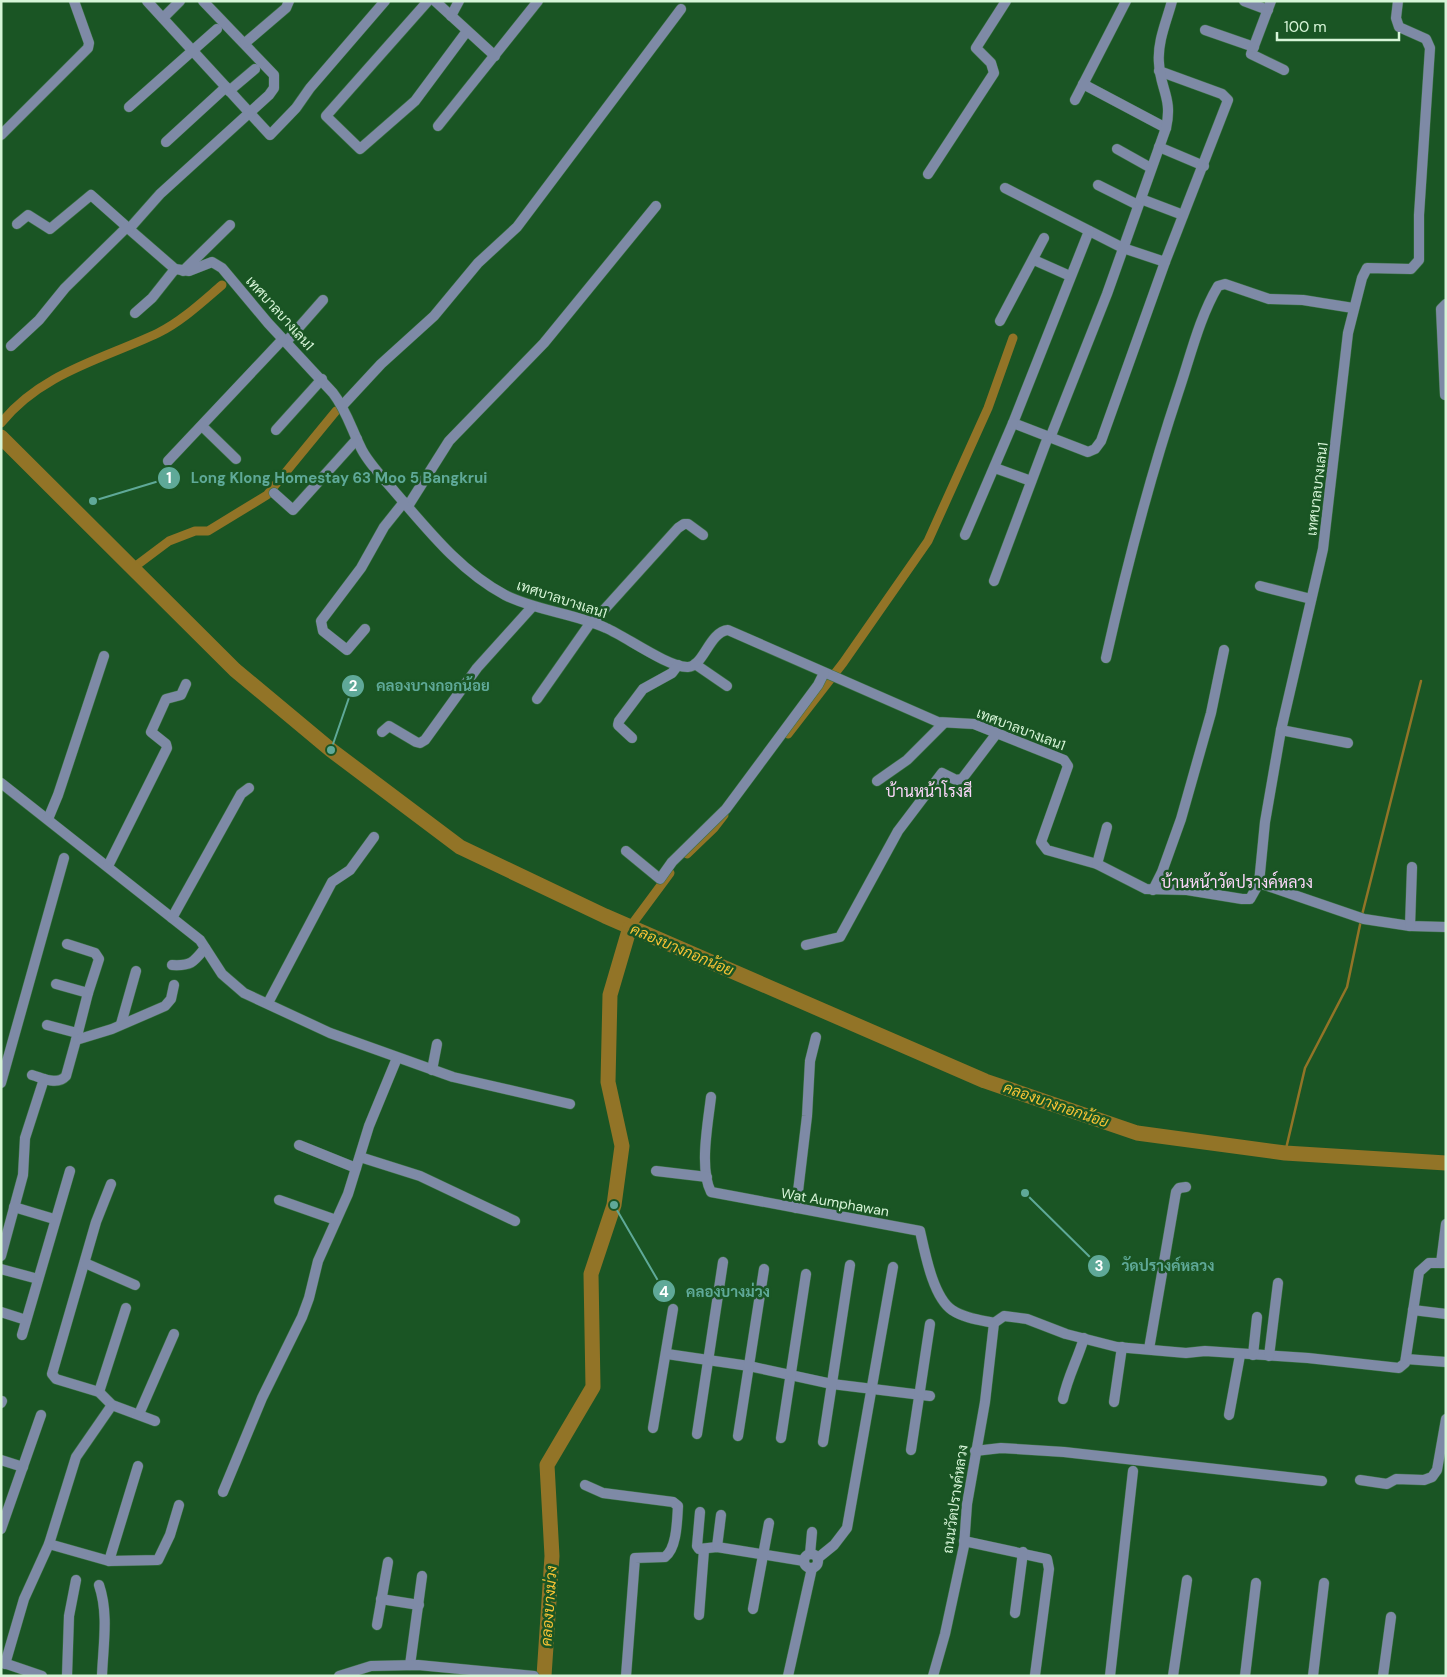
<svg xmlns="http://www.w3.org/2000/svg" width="1447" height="1677" viewBox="0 0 1447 1677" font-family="'DM Sans',Sarabun,sans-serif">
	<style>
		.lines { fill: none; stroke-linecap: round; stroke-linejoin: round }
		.stream { stroke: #927427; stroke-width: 2.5 }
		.canal { stroke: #927427; stroke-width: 9 }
		.river { stroke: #927427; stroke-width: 15 }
		.minor-casing { stroke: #3c7244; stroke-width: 11 }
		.tertiary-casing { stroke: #3c7244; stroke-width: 11 }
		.minor { stroke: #7e8aa6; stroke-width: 10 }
		.tertiary { stroke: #7e8aa6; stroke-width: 10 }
		.labels { text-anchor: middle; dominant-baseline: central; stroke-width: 5; stroke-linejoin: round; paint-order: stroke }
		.street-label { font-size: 14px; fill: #d7f5d8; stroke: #1a5524 }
		.water-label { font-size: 15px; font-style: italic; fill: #f8c335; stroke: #1a5524 }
		.quarter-label { font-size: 16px; fill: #fad6f9; stroke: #1a5524 }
		.leader { fill: none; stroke: #5fa998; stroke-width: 2 }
		.callout-dot { fill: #5fa998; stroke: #1a5524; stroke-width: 2 }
		.mark-label { font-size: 15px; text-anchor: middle; font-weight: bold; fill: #fff }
		.callout-label { font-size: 15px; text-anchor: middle; font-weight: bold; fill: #5fa998; stroke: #1a5524; stroke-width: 5; stroke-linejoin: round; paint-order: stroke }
	</style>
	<rect width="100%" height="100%" fill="#1a5524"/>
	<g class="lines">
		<!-- stream -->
		<g class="stream">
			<path d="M1362,915L1421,681"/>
			<path d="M1285,1153L1305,1068L1347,987L1361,920"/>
		</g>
		<!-- canal -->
		<g class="canal">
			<path d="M1,423C41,373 103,359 158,333C182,321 202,302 222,285"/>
			<path d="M133,568L169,541L195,531H208L267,495L336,411"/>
			<path d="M788,734L843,663L928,541L988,408L1013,338"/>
			<path d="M687,854L714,828L724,815"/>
			<path d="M630,927L670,873"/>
		</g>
		<!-- river -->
		<g class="river">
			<path d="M1,437L235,670L331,750L460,847L605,916L985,1081L1137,1133L1285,1153L1446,1163"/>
			<path d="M544,1676L552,1556L547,1465L593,1387L591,1274L614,1205L622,1146L608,1082L610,995L630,927"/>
		</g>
		<defs>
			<g id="minor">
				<path d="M147,1L270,135L296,108L310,88L385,1"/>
				<path d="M203,1L274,75V88L269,95L160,194L129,229L175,269L189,271L212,262L222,268L268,323L333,393C347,411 352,431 362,450C370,465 384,479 395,492C428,530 460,571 505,595C537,611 574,613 606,628C625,636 669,668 688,667C704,666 709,632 728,630L938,722L974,724L1064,760L1068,766L1041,842L1047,850L1097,864L1146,889L1187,890L1242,899H1250L1259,883L1265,822L1281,730L1323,549L1348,333L1362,278L1367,268L1411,269L1419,260V215L1430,48L1426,39L1399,27L1396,18L1398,1"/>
				<path d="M428,1L326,116L360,149L415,101L467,31"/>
				<path d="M435,1L495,56"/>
				<path d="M1244,1L1268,10"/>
				<path d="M1271,1L1251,54L1284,70"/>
				<path d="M451,16L459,1"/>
				<path d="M163,18L180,1"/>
				<path d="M1205,30L1254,47"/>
				<path d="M245,43L286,8L289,1"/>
				<path d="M1083,84L1166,128"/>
				<path d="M229,91L255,69"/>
				<path d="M1075,100L1126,1"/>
				<path d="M129,107L217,29"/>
				<path d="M438,126L538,1"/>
				<path d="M1,135L88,48L89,43L74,1"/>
				<path d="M166,142L226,87"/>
				<path d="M1159,147L1204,166"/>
				<path d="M1117,149L1151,168"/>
				<path d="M928,174L994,73L991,63L976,48L1006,1"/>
				<path d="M1098,185L1138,205"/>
				<path d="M1005,188L1123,248L1165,262L1228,100L1222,94L1159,71"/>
				<path d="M1141,199L1183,215"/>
				<path d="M17,224L28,215L50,229L91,195L127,227"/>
				<path d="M1089,231L1013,423L1088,452L1095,449L1101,441L1165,262"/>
				<path d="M1034,260L1070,276"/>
				<path d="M183,271L230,225"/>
				<path d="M135,313L152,298L175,269"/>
				<path d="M1000,321L1044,238"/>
				<path d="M286,342L323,300"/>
				<path d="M11,346L39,320L65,288L127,227L129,229"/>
				<path d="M1445,395L1441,309L1446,304"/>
				<path d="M342,406L381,364L434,316L478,263L517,227L681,9"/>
				<path d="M202,426L236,459"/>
				<path d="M276,430L322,379"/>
				<path d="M1050,438L1107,294L1166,128C1173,98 1160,89 1159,63C1157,42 1167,20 1172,1"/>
				<path d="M168,461L283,339"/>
				<path d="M995,468L1031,481"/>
				<path d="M274,493L293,510L357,439"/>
				<path d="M408,506L449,441L544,343L656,206"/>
				<path d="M965,535L1013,423"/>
				<path d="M994,581L1048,437"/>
				<path d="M1260,586L1311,599"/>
				<path d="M593,622L678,528L684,524H688L703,535"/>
				<path d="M365,629L347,650L323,631L321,621L361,568L384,527L404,502"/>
				<path d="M1106,658C1126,569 1149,480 1178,393C1190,358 1199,318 1218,286L1225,284L1269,299L1303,300L1353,308"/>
				<path d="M695,664L727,686"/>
				<path d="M537,699L591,622"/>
				<path d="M1281,730L1348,743"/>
				<path d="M382,732L389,726L416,742L420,743L425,740L477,668L532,607"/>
				<path d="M632,738L618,725L619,721L643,689L672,673L678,665"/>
				<path d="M877,781L907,760L944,723"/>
				<path d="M1,783L200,940L222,974L244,993L330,1033L453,1077L570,1104"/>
				<path d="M48,819L58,795L104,656"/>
				<path d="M626,851L660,879L672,862L726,809L818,685L824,673"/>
				<path d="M1097,864L1107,827"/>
				<path d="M108,866L167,748L166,744L151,732L166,699L181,695L186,684"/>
				<path d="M1259,883L1364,919L1410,926L1446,927"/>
				<path d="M1153,890L1162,872L1181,819L1211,713L1224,650"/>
				<path d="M172,918L241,794L249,788"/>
				<path d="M1410,926L1412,867"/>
				<path d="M67,944L95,953L99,959L88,993L76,1040"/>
				<path d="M806,945L840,937L898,831L942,773L956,780L962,779L997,733"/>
				<path d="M172,965C191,966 193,963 205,948"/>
				<path d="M56,984L88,993"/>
				<path d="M268,1003L332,882L350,870L374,837"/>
				<path d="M121,1024L136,971"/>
				<path d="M47,1025L77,1033"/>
				<path d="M432,1070L437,1044"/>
				<path d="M32,1075C43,1078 57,1086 66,1076L76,1040L112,1029L165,1006L171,999L174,985"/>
				<path d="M1,1083L64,858"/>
				<path d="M711,1097C708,1123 699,1169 711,1192L920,1231C925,1253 933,1297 952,1310C964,1318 980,1320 994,1323L1004,1316L1027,1319L1066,1334L1117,1347L1186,1353L1205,1351L1308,1358L1399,1368L1405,1363L1419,1272L1429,1263H1446"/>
				<path d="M299,1145L356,1168"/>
				<path d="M360,1157L420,1176L515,1221"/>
				<path d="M656,1171L707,1177"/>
				<path d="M111,1184L96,1222L52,1374L56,1379L99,1392L112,1405L155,1421"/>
				<path d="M279,1200L336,1220"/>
				<path d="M14,1207L54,1219"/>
				<path d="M796,1208L807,1116L810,1061L816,1037"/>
				<path d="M1,1256L23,1175L25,1138L44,1079"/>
				<path d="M85,1263L135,1285"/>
				<path d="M1441,1263L1446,1224"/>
				<path d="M1,1269L38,1279"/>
				<path d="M1413,1310L1446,1314"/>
				<path d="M1,1312L26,1320"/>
				<path d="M22,1335L70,1171"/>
				<path d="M1149,1349L1176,1192L1179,1188L1186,1187"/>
				<path d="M667,1354L749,1366L832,1384L930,1396"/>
				<path d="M1253,1355L1257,1317"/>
				<path d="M1269,1356L1278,1283"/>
				<path d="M1406,1359L1446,1362"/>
				<path d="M99,1392L126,1308"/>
				<path d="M1063,1399C1068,1376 1077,1361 1084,1338"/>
				<path d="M1114,1402L1122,1347"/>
				<path d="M1,1403L2,1401"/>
				<path d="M139,1414L174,1334"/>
				<path d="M1229,1415L1240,1355"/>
				<path d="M653,1428L673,1309"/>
				<path d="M697,1434L723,1262"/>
				<path d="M738,1436L764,1269"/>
				<path d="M781,1438L806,1274"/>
				<path d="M823,1442L850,1265"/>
				<path d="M911,1450L930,1324"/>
				<path d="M975,1451L1001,1448L1064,1452L1322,1481"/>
				<path d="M1,1460L23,1467"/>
				<path d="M1360,1480L1387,1484L1396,1479L1424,1480L1432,1477L1437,1470L1446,1419"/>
				<path d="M585,1485L603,1493L673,1502L678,1506C677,1521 677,1548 665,1557L635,1558L626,1676"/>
				<path d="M223,1492L262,1398L302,1317L309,1298L318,1261L348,1194L369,1126L397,1058"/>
				<path d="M700,1512L697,1546L699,1549L717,1547L804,1561"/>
				<path d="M1,1529L41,1415"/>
				<path d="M964,1541L1047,1559L1049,1569L1035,1675"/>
				<path d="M49,1544L109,1561L158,1560L170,1535L179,1505"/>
				<path d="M717,1547L721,1515"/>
				<circle cx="811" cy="1561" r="7"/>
				<path d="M810,1554L812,1532"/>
				<path d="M818,1558L834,1545L847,1528L893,1267"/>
				<path d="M109,1561L138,1466"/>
				<path d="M99,1585C109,1614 103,1646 102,1676"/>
				<path d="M381,1599L419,1605"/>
				<path d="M753,1609L769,1523"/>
				<path d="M1015,1613L1023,1552"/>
				<path d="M699,1615L704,1550"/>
				<path d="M377,1625L388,1562"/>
				<path d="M5,1664L24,1599L49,1544L76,1457L112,1405"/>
				<path d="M410,1665L422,1576"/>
				<path d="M67,1676L69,1616L76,1580"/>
				<path d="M788,1676L812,1568"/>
				<path d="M1110,1676L1133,1471"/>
				<path d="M1173,1676L1187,1580"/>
				<path d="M1245,1676L1256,1583"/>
				<path d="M1313,1676L1324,1583"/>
				<path d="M1383,1676L1391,1617"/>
			</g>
			<g id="tertiary">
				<path d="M1,1662L42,1676"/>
				<path d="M339,1676L371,1666L418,1665L534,1676"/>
				<path d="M933,1676L945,1634L964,1546L967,1504L985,1402L994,1323"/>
			</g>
		</defs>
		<!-- minor casing -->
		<use href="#minor" class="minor-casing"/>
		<!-- tertiary casing -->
		<use href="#tertiary" class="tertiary-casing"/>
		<!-- minor -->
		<use href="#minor" class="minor"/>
		<!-- tertiary -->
		<use href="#tertiary" class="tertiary"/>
	</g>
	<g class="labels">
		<!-- street labels -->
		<g class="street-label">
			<text transform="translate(280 313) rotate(48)">เทศบาลบางเลน1</text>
			<text transform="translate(1317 489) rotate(-83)">เทศบาลบางเลน1</text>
			<text transform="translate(562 599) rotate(18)">เทศบาลบางเลน1</text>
			<text transform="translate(1021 729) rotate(21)">เทศบาลบางเลน1</text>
			<text transform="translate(835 1202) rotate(10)">Wat Aumphawan</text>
			<text transform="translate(955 1499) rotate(-82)">ถนนวัดปรางค์หลวง</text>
		</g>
		<!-- water labels -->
		<g class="water-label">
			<text transform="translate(682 950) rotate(23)">คลองบางกอกน้อย</text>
			<text transform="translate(1056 1105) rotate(19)">คลองบางกอกน้อย</text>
			<text transform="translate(549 1606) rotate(-86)">คลองบางม่วง</text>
		</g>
		<!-- quarter labels -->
		<g class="quarter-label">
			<text x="929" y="791">บ้านหน้าโรงสี</text>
			<text x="1237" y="882">บ้านหน้าวัดปรางค์หลวง</text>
		</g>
	</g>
	<!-- callouts -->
	<path class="leader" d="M93 501L169 478M331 750L353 686M1025 1193L1099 1266M614 1205L664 1291"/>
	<g class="callout-dot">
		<circle cx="93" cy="501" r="5"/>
		<circle cx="331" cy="750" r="5"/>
		<circle cx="1025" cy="1193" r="5"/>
		<circle cx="614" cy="1205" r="5"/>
		<circle cx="169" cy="478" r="12"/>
		<circle cx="353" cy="686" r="12"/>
		<circle cx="1099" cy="1266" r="12"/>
		<circle cx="664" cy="1291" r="12"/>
	</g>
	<g class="mark-label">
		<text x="169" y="483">1</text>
		<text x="353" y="691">2</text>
		<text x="1099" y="1271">3</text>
		<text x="664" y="1297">4</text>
	</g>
	<g class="callout-label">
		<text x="339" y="483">Long Klong Homestay 63 Moo 5 Bangkrui</text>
		<text x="433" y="691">คลองบางกอกน้อย</text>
		<text x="1168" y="1271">วัดปรางค์หลวง</text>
		<text x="728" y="1297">คลองบางม่วง</text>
	</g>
	<!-- border -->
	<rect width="1447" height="1677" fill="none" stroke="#d7f5d8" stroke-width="5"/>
	<!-- scale -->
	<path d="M1277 32v8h122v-8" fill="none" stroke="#d7f5d8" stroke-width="2.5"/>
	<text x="1284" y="32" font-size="15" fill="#d7f5d8" stroke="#1a5524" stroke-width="4" paint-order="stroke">100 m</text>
</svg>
